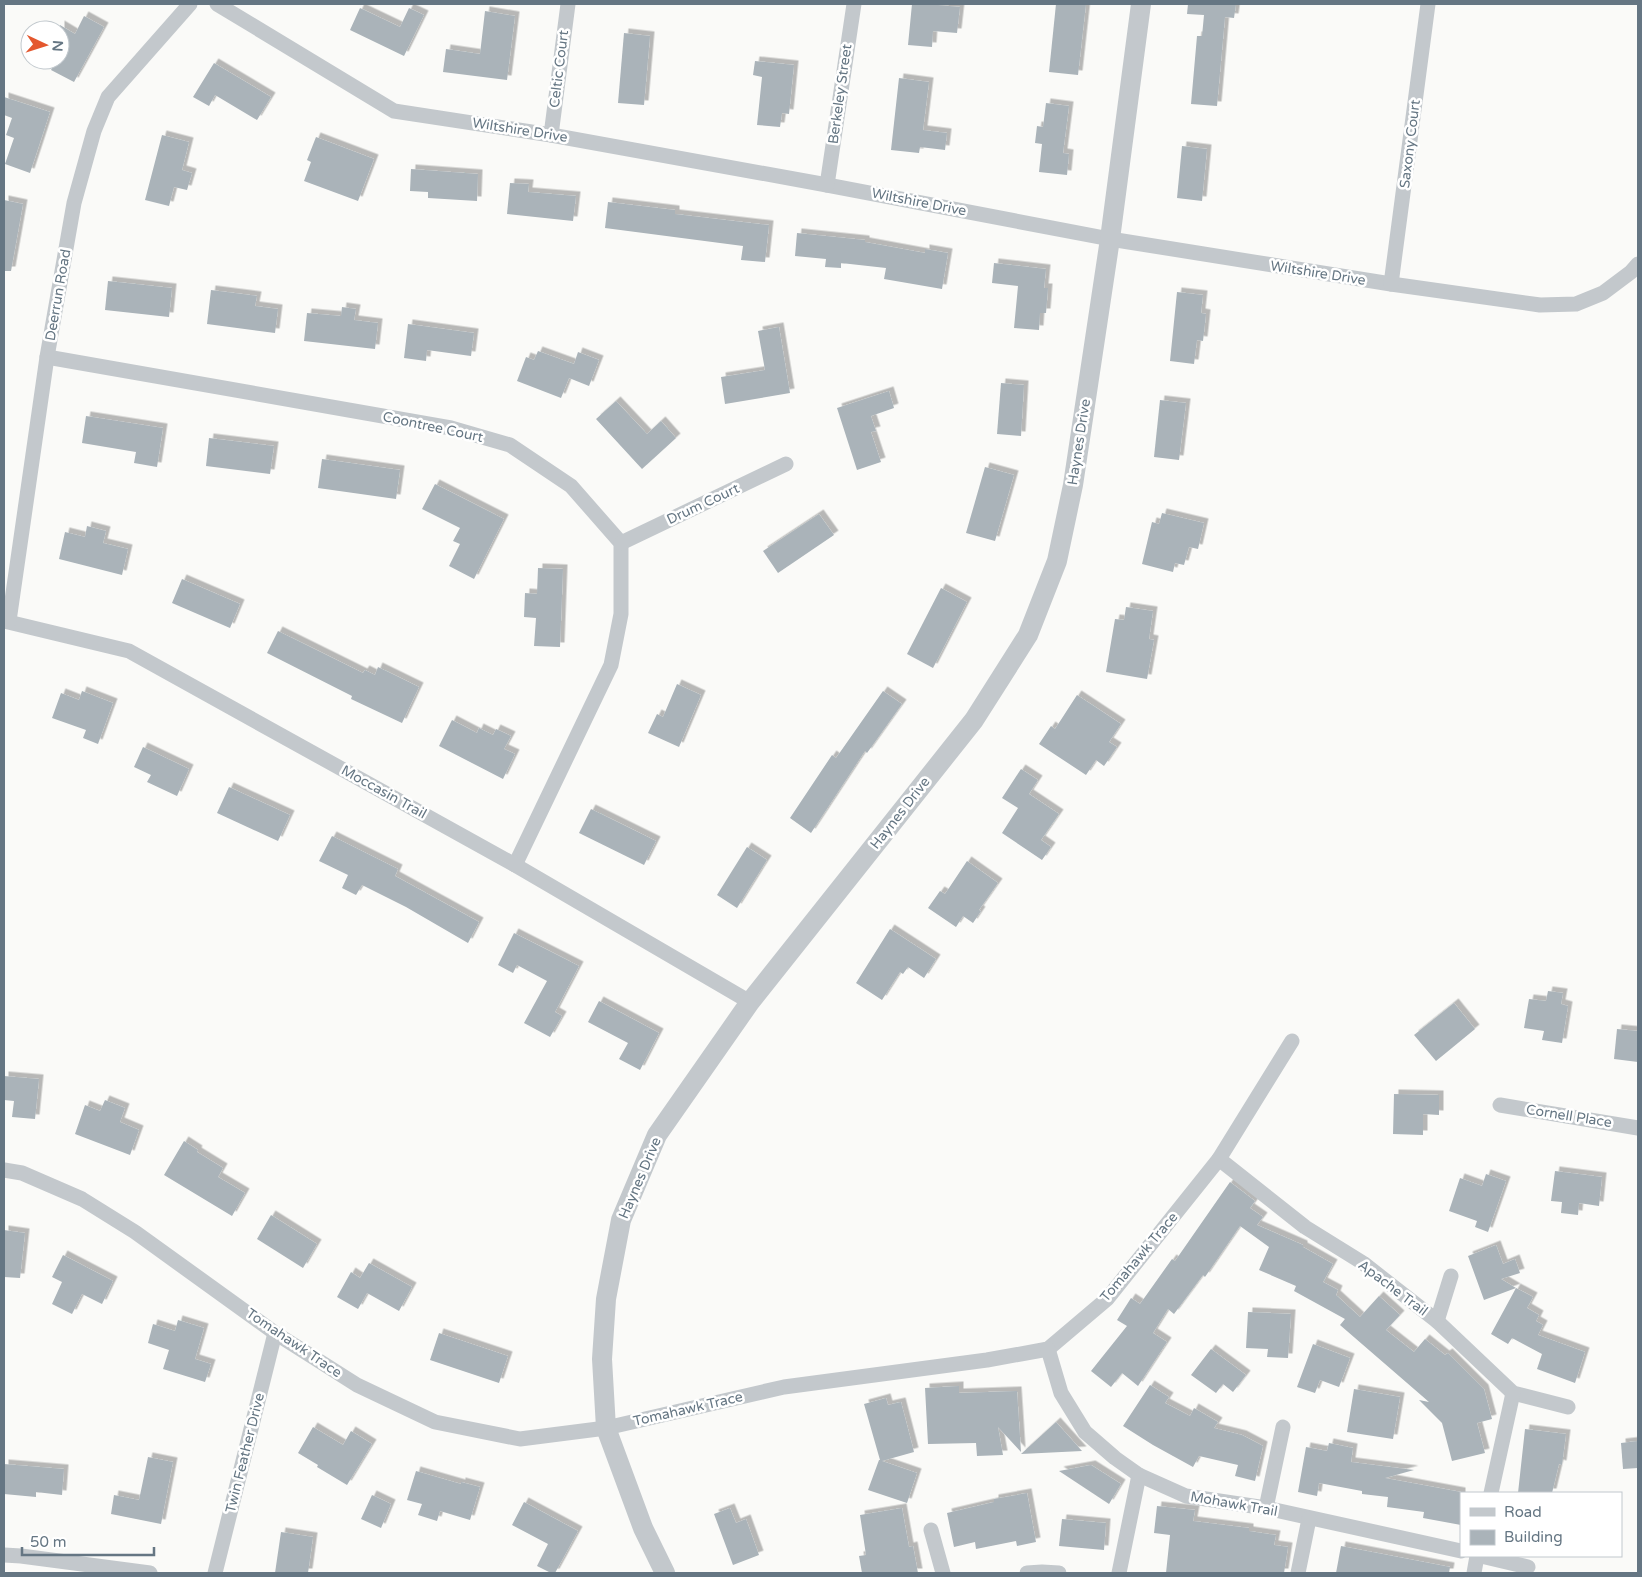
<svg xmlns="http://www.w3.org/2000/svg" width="1642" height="1577" viewBox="0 0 1642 1577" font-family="'Varela Round',sans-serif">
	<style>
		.building { fill: #aab3b9; filter: url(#shadow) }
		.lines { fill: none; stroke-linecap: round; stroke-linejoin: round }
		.minor { stroke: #c3c8cc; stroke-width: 15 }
		.tertiary { stroke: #c3c8cc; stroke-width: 20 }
		.labels { text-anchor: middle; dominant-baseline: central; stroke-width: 5; stroke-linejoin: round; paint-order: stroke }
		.street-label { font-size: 14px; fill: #657683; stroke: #fff }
	</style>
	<defs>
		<filter id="shadow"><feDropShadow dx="4.5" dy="-4.5" stdDeviation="0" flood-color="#0004"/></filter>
	</defs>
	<rect width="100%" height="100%" fill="#fafaf8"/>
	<!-- building -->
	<g class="building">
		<path d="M912,4H938V5L960,7L957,33L933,31L932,47L908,45Z"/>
		<path d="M1056,4H1086L1078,75L1049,72Z"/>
		<path d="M1188,4H1236L1234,18L1225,17L1217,106L1191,104L1197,36H1202L1204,15L1187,14Z"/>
		<path d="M360,8L400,27L409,8L424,15L404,56L350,30Z"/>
		<path d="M485,11L515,16L507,80L443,72L446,49L480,54Z"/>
		<path d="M84,16L104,27L74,82L51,70L56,60H60V25L75,34Z"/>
		<path d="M624,33L650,36L644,105L618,103Z"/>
		<path d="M755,61L794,65L789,114L782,113L780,127L757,125L762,77L753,75Z"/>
		<path d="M214,63L271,97L257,120L215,95L209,106L193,97Z"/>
		<path d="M899,78L929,82L923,130L947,133L945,150L920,147L919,153L891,150Z"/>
		<path d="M4,97L50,112L30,173L5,164L14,138L6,135L12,118L4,115Z"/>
		<path d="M1046,103L1069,106L1063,153L1069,154L1067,175L1039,172L1042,144L1035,143L1037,126L1043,127Z"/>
		<path d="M162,135L189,142L182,170L192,173L187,190L174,187L169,206L145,200Z"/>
		<path d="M316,137L374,159L358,201L304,181L311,162L307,160Z"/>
		<path d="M1182,146L1207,149L1202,201L1177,198Z"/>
		<path d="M411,169L478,174L477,201L428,198V192L410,191Z"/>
		<path d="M510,183L529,184L528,192L576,196L573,221L507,214Z"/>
		<path d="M4,200L23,204L11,271H4Z"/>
		<path d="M608,202L675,210V214L769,225L765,262L741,260L743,246L605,228Z"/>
		<path d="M797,233L865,240V242L925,253V249L948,253L942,289L884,279L886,268L841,263V268L825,267L826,259L795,256Z"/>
		<path d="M994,263L1046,269L1044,288H1048L1046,313H1040L1039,330L1014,328L1018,286L992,283Z"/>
		<path d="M108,281L172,288L169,317L105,310Z"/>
		<path d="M211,290L257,296L255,306L278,309L275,333L207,324Z"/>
		<path d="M1177,292L1203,295L1201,313L1206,314L1203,341L1197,340L1194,364L1170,361Z"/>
		<path d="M342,307L356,309L354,320L378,323L375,349L304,341L307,313L341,316Z"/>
		<path d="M408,324L474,333L471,356L427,350L426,361L404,358Z"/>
		<path d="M779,327L790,393L725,404L721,377L765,370L758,331Z"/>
		<path d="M538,351L574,364L578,352L599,360L589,386L569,378L561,398L517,381L526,357L534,360Z"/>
		<path d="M1001,383L1024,385L1021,436L997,434Z"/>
		<path d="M889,391L894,408L871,416L876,431L871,432L881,462L857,470L837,408Z"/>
		<path d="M1160,400L1186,403L1179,460L1154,457Z"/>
		<path d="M616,401L647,434L661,421L676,438L642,469L596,419Z"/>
		<path d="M86,416L163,428L157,467L134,463L136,452L82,443Z"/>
		<path d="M209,438L274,446L270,474L206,466Z"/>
		<path d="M322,459L400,470L396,499L318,488Z"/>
		<path d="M985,467L1014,475L995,541L966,533Z"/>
		<path d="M435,484L504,519L474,579L449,566L460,544L453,541L460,528L422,509Z"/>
		<path d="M1162,513L1204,523L1198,549L1189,547L1184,565L1175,563L1173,572L1142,564L1152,522L1159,524Z"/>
		<path d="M819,514L834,535L778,573L763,551Z"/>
		<path d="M87,526L106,531L103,543L128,549L122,575L59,559L65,532L85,537Z"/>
		<path d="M538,568L563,569L560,647L534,646L536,618L524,617L525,593L537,594Z"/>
		<path d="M182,579L240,604L230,628L172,603Z"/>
		<path d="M941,588L967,602L933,668L907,654Z"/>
		<path d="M1126,607L1153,611L1149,639L1154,640L1147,679L1106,672L1115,619L1124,620Z"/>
		<path d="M278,631L363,673L365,670L375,675L378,667L419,687L402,723L351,699L352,696L267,653Z"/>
		<path d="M677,684L701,695L679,747L648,733L657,714L663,717Z"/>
		<path d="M82,691L113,703L98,744L83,738L86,730L52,718L61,693L79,700Z"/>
		<path d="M883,691L902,704L867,753L865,751L811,833L790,818L832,755L836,758Z"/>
		<path d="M1077,695L1121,724L1109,742L1117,747L1104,766L1096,760L1086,775L1039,744L1051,726L1055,729Z"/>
		<path d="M452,720L477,733L479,728L493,735L496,729L511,736L504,749L515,754L503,779L439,746Z"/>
		<path d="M143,747L189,769L177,796L147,782L151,775L134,767Z"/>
		<path d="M1021,769L1038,780L1029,794L1059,814L1041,840L1051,847L1042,860L1002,833L1018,808L1002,798Z"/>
		<path d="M229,787L290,815L278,841L217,813Z"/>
		<path d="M591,809L656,841L644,865L579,833Z"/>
		<path d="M332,836L398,869L395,876L479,922L468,943L406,907L362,885L356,895L342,888L348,875L319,861Z"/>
		<path d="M747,847L767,860L737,908L717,895Z"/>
		<path d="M967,861L998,883L979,910L981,911L973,923L963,916L956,927L928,908L940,891L945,894Z"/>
		<path d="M890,929L936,959L924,978L908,967L903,974L900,972L882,1000L856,983Z"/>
		<path d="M514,933L579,966L555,1012L562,1016L550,1037L524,1023L547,981L517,965L513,973L498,965Z"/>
		<path d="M1548,991L1563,993L1561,1004L1568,1006L1562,1043L1542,1040L1544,1031L1524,1028L1529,999L1546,1001Z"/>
		<path d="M599,1001L659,1033L640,1070L619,1059L628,1043L588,1022Z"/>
		<path d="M1454,1003L1475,1029L1436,1061L1414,1035Z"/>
		<path d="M1617,1029L1638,1031V1062L1614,1059Z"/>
		<path d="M4,1076L39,1079L35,1119L12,1117L14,1101L4,1100Z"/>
		<path d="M1394,1094L1439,1095V1115L1423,1114V1135L1393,1134Z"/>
		<path d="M105,1100L125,1108L120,1122L139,1130L130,1155L75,1134L85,1105L100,1111Z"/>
		<path d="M184,1141L198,1150L197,1152L223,1168L218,1177L245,1193L232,1216L164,1175Z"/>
		<path d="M1555,1171L1602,1177L1599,1206L1579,1203L1578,1215L1561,1213L1562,1202L1551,1201Z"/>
		<path d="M1486,1174L1506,1181L1488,1232L1475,1227L1477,1221L1449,1211L1460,1178L1482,1186Z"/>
		<path d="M1230,1182L1255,1201L1250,1208L1263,1217L1257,1225L1303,1245V1247L1333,1264L1323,1282L1338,1290L1336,1295L1360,1317L1379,1296L1400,1315L1386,1330L1414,1352L1425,1339L1445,1355L1448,1353L1484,1389L1492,1419L1477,1423L1485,1453L1452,1461L1442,1423L1419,1400L1429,1402L1340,1325L1345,1319L1294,1291L1296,1286L1259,1270L1269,1247L1240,1226L1205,1277L1203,1275L1174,1314L1168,1309L1153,1333L1167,1342L1138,1386L1122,1373L1111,1387L1091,1371L1127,1326L1117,1320L1131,1298L1140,1304L1172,1259L1175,1261Z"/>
		<path d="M271,1215L317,1244L303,1268L257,1239Z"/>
		<path d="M4,1230L25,1233L20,1278L4,1277Z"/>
		<path d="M1496,1245L1503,1264L1515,1259L1520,1273L1501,1279L1516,1288L1484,1300L1468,1256Z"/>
		<path d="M63,1255L113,1281L102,1304L82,1294L72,1314L52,1304L62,1282L52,1277Z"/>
		<path d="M369,1263L412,1287L399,1311L367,1293L358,1309L337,1297L351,1272L360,1278Z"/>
		<path d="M1516,1288L1533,1297L1527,1308L1539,1315L1536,1321L1543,1325L1538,1335L1585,1352L1575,1383L1537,1369L1542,1354L1512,1338L1508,1344L1491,1334Z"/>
		<path d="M1248,1312L1291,1314L1288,1358L1267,1357L1268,1349L1246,1348Z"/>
		<path d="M178,1320L204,1328L195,1359L211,1364L205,1382L163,1369L169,1350L148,1343L153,1324L175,1331Z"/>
		<path d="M439,1333L508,1356L499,1383L430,1360Z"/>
		<path d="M1313,1344L1350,1358L1339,1387L1320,1380L1315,1393L1297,1387Z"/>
		<path d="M1211,1349L1246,1375L1233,1392L1223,1384L1216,1393L1191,1375Z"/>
		<path d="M1150,1385L1169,1397L1165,1403L1190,1416L1194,1408L1218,1422L1214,1428L1242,1435L1263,1446L1255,1481L1235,1476L1238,1465L1199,1456L1193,1467L1153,1445L1123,1426Z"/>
		<path d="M959,1386V1393L1017,1391L1021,1452L998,1427L1003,1455L977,1456L976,1443L928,1444L925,1388Z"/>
		<path d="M1354,1389L1400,1397L1393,1439L1347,1432Z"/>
		<path d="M886,1398L888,1405L901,1402L914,1452L882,1461L917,1473L907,1503L868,1490L879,1460H880L864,1404Z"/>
		<path d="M1056,1422L1082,1451L1021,1454Z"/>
		<path d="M313,1427L343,1445L351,1431L372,1444L347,1485L317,1467L318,1465L298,1453Z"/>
		<path d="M1525,1429L1566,1434L1562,1465L1559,1464L1552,1493H1518Z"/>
		<path d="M1638,1441V1468L1623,1469L1621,1443Z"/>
		<path d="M1329,1443L1353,1448L1351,1462L1414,1470L1385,1478L1461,1492V1525L1423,1518L1424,1512L1387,1507L1388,1497L1362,1494V1491L1319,1483L1317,1496L1298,1492L1306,1447L1327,1451Z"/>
		<path d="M148,1457L173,1462L161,1524L111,1514L114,1495L139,1500Z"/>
		<path d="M4,1464L64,1469L62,1495L36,1492V1497L4,1494Z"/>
		<path d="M1091,1465L1121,1484L1109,1504L1059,1471Z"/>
		<path d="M416,1471L461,1484V1482L480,1487L470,1520L440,1511L437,1521L418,1515L422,1504L407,1500Z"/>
		<path d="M1027,1493L1036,1542L1017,1546L1016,1541L976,1549L975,1542L954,1547L947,1513L994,1502V1499Z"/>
		<path d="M372,1495L391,1504L381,1528L361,1519Z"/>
		<path d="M524,1502L578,1531L555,1573H551L537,1566L548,1544L512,1525Z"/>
		<path d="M1157,1506L1195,1510L1193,1521L1249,1528V1531L1276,1535L1274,1545L1288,1547L1284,1573H1166L1170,1535L1154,1533Z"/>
		<path d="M730,1508L736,1523L746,1519L759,1555L733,1565L714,1514Z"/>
		<path d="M902,1508L909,1547L913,1546L918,1573H862L859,1556L866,1555L860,1515Z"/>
		<path d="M1062,1519L1106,1523L1104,1550L1059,1546Z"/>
		<path d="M281,1532L313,1537L308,1573H275Z"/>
		<path d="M1341,1546L1450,1567L1449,1573H1336Z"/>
	</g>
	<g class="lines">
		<!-- minor -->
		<g class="minor">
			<path d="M217,4L394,111L551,135L827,185L1110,239L1391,284L1540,305L1576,304L1603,293L1631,272L1638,264"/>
			<path d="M551,135L568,4"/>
			<path d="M827,185L854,4"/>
			<path d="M1391,284L1428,4"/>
			<path d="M47,357L451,428L510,445L571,486L621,543V614L611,665L515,865"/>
			<path d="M621,543L786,464"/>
			<path d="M4,621L129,651L515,865L750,1002"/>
			<path d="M9,621L47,357L74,203L94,131L108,97L190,4"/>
			<path d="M1500,1105L1638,1128"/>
			<path d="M1219,1159L1305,1227L1363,1263L1437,1321L1513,1393L1568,1407"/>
			<path d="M4,1170L22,1173L82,1199L135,1232L275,1333L357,1385L435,1422L520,1439L606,1428L784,1387L987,1360L1048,1349L1107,1299L1219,1159L1292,1041"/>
			<path d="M1437,1321L1451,1276"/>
			<path d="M1048,1349L1061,1393L1085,1432L1115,1458L1139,1475L1186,1496L1266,1508L1461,1551"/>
			<path d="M1491,1493L1513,1393"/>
			<path d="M1266,1508L1283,1427"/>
			<path d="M931,1530L943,1573"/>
			<path d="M4,1555L21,1556L150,1573"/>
			<path d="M1481,1556L1528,1567"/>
			<path d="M215,1573L275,1333"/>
			<path d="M1027,1573L1042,1572L1059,1573"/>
			<path d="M1119,1573L1139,1475"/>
			<path d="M1298,1573L1309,1519"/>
			<path d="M1474,1573L1477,1556"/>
		</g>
		<!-- tertiary -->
		<path class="tertiary" d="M665,1573L643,1528L606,1428L602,1359L606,1299L621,1220L657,1135L750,1002L974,720L1028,635L1057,561L1073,485L1110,239L1141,4"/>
	</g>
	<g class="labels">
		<!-- street labels -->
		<g class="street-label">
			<text transform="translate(559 69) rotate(-83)">Celtic Court</text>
			<text transform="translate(840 94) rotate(-82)">Berkeley Street</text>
			<text transform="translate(520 130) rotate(9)">Wiltshire Drive</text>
			<text transform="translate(1410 144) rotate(-83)">Saxony Court</text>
			<text transform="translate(919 202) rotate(11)">Wiltshire Drive</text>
			<text transform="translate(1318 273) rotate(9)">Wiltshire Drive</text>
			<text transform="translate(58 295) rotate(-80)">Deerrun Road</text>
			<text transform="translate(433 427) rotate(12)">Coontree Court</text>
			<text transform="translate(1079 442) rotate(-81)">Haynes Drive</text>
			<text transform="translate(703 504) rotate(-25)">Drum Court</text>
			<text transform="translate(384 792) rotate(29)">Moccasin Trail</text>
			<text transform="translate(900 813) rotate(-52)">Haynes Drive</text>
			<text transform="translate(1569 1116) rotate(9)">Cornell Place</text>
			<text transform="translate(640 1178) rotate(-67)">Haynes Drive</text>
			<text transform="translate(1139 1257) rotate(-50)">Tomahawk Trace</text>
			<text transform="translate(1393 1288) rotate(37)">Apache Trail</text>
			<text transform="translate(294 1343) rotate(34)">Tomahawk Trace</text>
			<text transform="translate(688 1409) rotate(-13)">Tomahawk Trace</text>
			<text transform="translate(245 1453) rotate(-76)">Twin Feather Drive</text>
			<text transform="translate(1234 1504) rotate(10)">Mohawk Trail</text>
		</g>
	</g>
	<!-- border -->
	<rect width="1642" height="1577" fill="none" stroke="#657683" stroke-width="10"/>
	<!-- legend -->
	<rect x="1460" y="1492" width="162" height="65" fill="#ffffff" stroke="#c1c8cd"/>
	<rect x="1470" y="1508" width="25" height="8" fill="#c3c8cc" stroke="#c1c8cd"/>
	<text x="1504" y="1517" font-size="15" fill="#657683">Road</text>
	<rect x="1470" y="1530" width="25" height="15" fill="#aab3b9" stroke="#c1c8cd"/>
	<text x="1504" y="1542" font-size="15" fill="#657683">Building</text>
	<!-- north arrow -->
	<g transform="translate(45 45) rotate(94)"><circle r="24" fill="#ffffff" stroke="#c1c8cd"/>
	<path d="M0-4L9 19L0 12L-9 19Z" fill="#e4572e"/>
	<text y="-8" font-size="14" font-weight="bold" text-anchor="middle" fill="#657683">N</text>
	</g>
	<!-- scale -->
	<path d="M22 1547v8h132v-8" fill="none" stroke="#657683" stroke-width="2.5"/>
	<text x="30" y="1547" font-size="15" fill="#657683" stroke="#ffffff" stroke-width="4" paint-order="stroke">50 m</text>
</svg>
